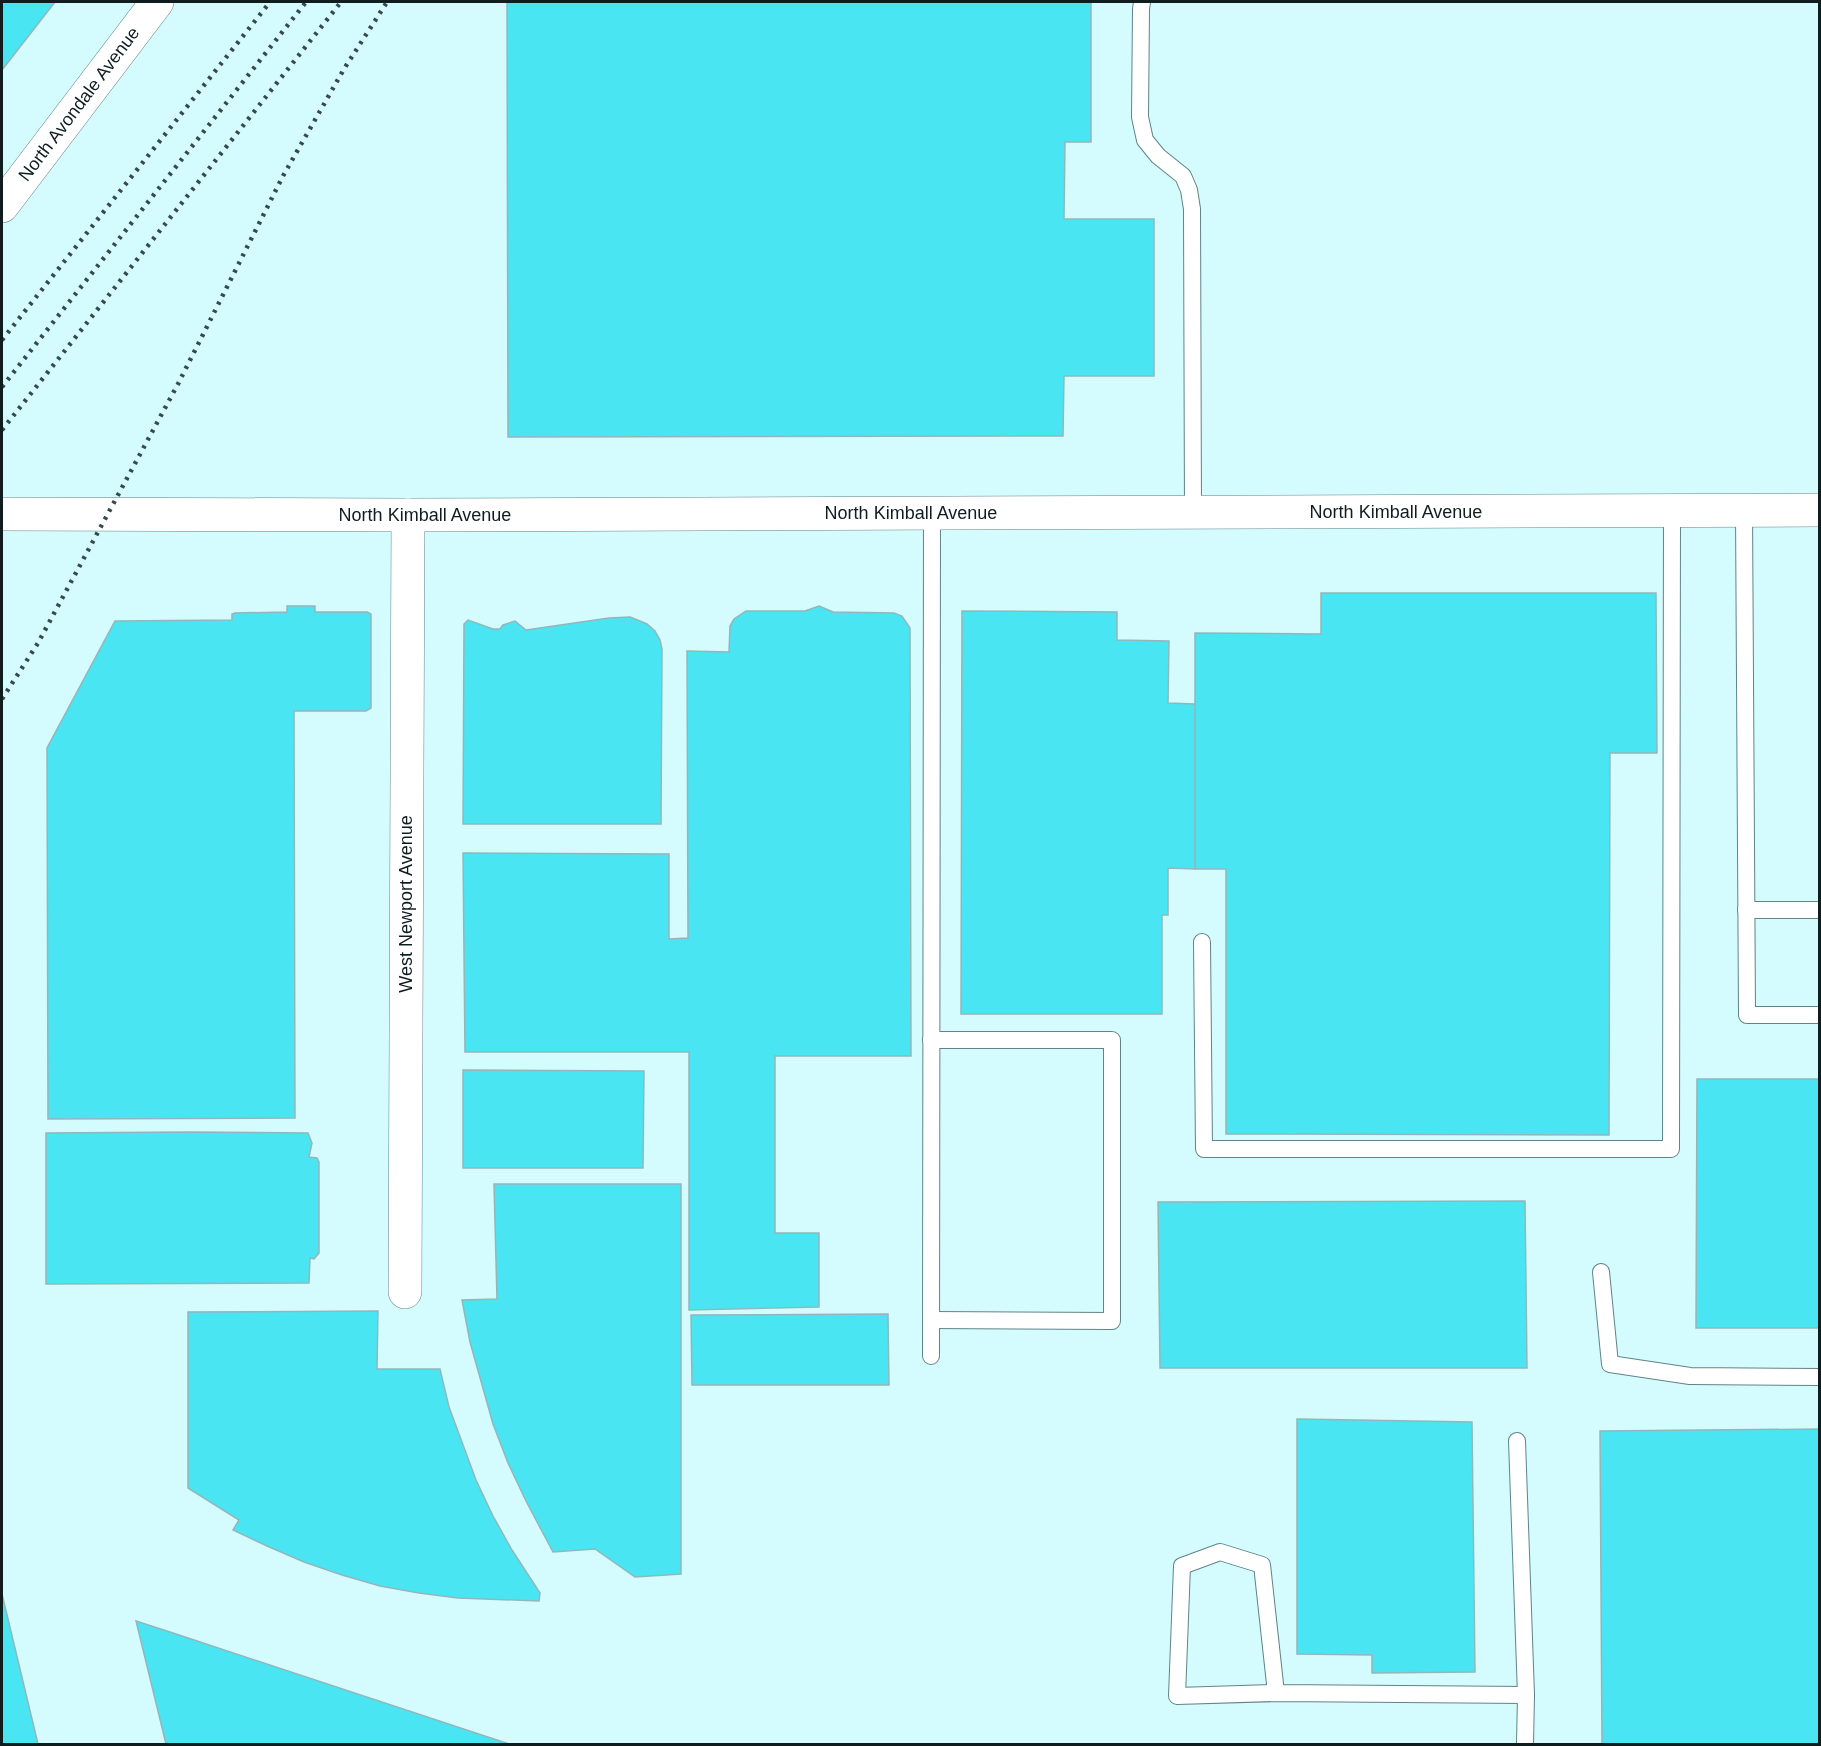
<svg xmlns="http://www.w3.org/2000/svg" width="1821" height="1746" viewBox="0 0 1821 1746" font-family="Arial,sans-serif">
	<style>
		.building { fill: #4ae5f2; stroke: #92b7ba; stroke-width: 1.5 }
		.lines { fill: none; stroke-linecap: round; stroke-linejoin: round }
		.lane-casing { stroke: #608487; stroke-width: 18 }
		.street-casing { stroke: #608487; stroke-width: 34 }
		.secondary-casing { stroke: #608487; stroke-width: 34 }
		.lane { stroke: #fff; stroke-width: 16 }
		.street { stroke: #fff; stroke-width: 33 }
		.secondary { stroke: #fff; stroke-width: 33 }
		.rail { stroke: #36494b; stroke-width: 4.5; stroke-dasharray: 3 6; stroke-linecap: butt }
		.labels { text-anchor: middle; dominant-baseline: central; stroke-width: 5; stroke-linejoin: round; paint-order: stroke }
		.street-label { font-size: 18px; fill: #0f1d1f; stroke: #fff }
	</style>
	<rect width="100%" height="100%" fill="#d4fbfe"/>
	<!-- building -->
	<g class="building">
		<path d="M2,2H55L2,70Z"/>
		<path d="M507,2H1091V142H1065L1064,219H1154V376H1064L1063,436L508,437Z"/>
		<path d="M1321,593H1656L1657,753H1610L1609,1135L1226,1134V869H1195V633L1321,634Z"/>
		<path d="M287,606H315V612H367L371,614V708L366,711H294L295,1118L48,1119L47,748L115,621L232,620V614L235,613L287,612Z"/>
		<path d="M819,606L833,612L894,613L902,616L910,628L911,1056H775V1233H819V1307L689,1310V1052H465L463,853L669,854V939L688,938L687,651L729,652L730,626L734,619L746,611H805Z"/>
		<path d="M962,611L1117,612V640L1169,641L1168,703L1195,704V869L1168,868V915H1162V1014H961Z"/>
		<path d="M630,617L647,624L655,631L660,640L662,649L661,824H463L464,624L468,620L493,629H500L503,625L515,621L526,630L609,618Z"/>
		<path d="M463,1070L644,1071L643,1168H463Z"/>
		<path d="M1697,1079H1820V1328H1696Z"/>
		<path d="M189,1132L308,1133L312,1143L309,1157L317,1158L319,1162V1253L314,1259L310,1258L309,1283L46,1284V1133Z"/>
		<path d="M494,1184H681V1574L635,1577L595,1549L553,1552L526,1501L508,1463L493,1424L470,1342L462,1300L497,1299Z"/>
		<path d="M1525,1201L1527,1368H1160L1158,1202Z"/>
		<path d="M378,1311L377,1369H440L449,1407L476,1480L493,1516L512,1550L540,1593L539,1601L458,1598L419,1593L380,1586L342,1575L304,1562L267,1546L233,1530L239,1520L188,1488V1312Z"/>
		<path d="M888,1314L889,1385H692L691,1315Z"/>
		<path d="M1297,1419L1472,1422L1475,1672L1372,1673V1655L1297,1654Z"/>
		<path d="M1820,1429V1744H1602L1600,1431Z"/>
		<path d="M2,1594L38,1744H2Z"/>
		<path d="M136,1621L176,1634L509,1744H166Z"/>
	</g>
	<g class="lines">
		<defs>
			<g id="lane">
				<path d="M1142,2L1141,9L1140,117L1145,140L1158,156L1183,176L1189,190L1192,209L1193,512"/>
				<path d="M1744,510L1747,1015H1820"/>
				<path d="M1746,910H1820"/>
				<path d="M1202,942L1204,1149H1671L1672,511"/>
				<path d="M1601,1272L1610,1364L1690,1376L1820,1377"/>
				<path d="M931,1320L1112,1321V1040H931"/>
				<path d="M931,1356L932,513"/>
				<path d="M1517,1441L1526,1695"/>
				<path d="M1276,1693L1262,1565L1220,1552L1182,1566L1177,1696L1276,1693L1526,1695L1525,1744"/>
			</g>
			<g id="street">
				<path d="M2,206L157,2"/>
				<path d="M405,1292L408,515"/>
			</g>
			<path id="secondary" d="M2,514L408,515L1820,510"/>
		</defs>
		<!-- lane casing -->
		<use href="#lane" class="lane-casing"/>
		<!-- street casing -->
		<use href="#street" class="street-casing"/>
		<!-- secondary casing -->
		<use href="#secondary" class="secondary-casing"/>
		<!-- lane -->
		<use href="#lane" class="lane"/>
		<!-- street -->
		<use href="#street" class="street"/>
		<!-- secondary -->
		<use href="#secondary" class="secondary"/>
		<!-- rail -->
		<g class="rail">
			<path d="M2,340L270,2"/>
			<path d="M2,387L306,2"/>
			<path d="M2,430L341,2"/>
			<path d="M2,699L38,643L178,384L283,176L344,69L387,2"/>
		</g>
	</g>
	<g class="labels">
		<!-- street labels -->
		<g class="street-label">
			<text transform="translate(79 104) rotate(-53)">North Avondale Avenue</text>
			<text x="1396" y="512">North Kimball Avenue</text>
			<text x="911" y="513">North Kimball Avenue</text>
			<text x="425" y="515">North Kimball Avenue</text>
			<text transform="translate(406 904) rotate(-90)">West Newport Avenue</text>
		</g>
	</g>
	<!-- border -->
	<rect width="1821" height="1746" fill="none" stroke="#0f1d1f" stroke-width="6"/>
</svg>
